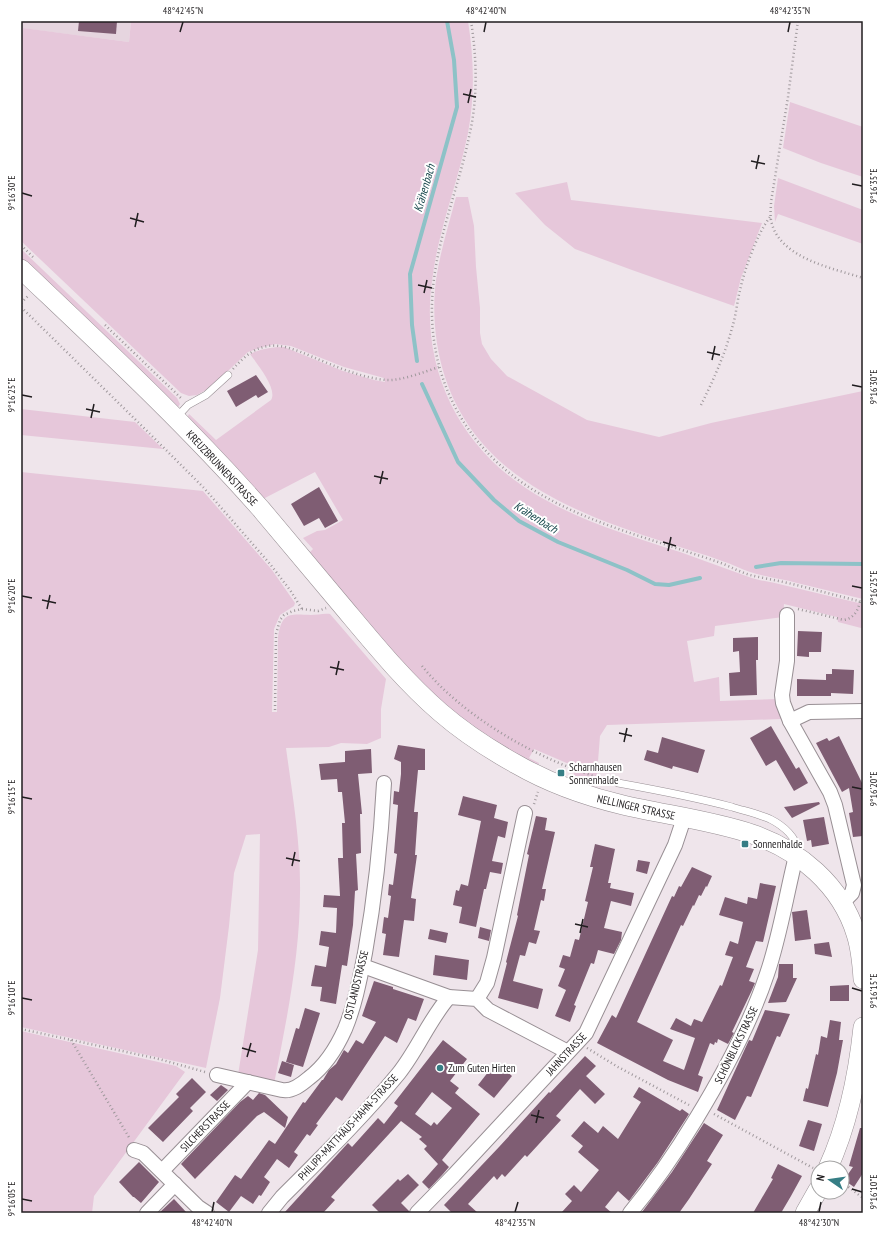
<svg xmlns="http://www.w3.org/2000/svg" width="884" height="1234" viewBox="0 0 884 1234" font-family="'PT Sans Narrow',sans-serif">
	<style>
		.built { fill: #e6d5df }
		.green { fill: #e6c7da }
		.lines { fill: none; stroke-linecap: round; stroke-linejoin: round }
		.stream { stroke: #8dc2c7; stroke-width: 4 }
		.building { fill: #7f5d73; fill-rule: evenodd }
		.lane-casing { stroke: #988f94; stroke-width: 8 }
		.street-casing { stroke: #988f94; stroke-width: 16 }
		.secondary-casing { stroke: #988f94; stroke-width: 20 }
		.path { stroke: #9f989c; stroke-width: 2.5; stroke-dasharray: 1 3; stroke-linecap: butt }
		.lane { stroke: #fff; stroke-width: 7 }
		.street { stroke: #fff; stroke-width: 14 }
		.secondary { stroke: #fff; stroke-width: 19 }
		.ticks { fill: none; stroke: #201d1f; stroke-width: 1.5 }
		.poi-dot { fill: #367e85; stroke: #fff; stroke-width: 1.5 }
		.labels { text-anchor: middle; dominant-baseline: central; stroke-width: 4; stroke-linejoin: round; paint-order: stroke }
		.street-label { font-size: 11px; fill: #201d1f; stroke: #fff }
		.poi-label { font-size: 11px; fill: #201d1f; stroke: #fff; text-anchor: start }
		.water-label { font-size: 12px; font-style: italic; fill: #1a4a4e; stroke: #fff }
		.neatline { fill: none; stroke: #201d1f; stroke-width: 1.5 }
		.ticks-label { font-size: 10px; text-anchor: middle; fill: #201d1f }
	</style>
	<rect width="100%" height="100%" fill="#efe5eb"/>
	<!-- built -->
	<path class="built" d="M21,21H131L129,42L21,28Z"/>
	<!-- green -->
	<g class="green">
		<path d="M131,21H468C474,59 475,95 468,133C458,183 438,230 432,281C420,369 459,448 535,494C580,521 630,536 680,552C703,560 726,569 749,577C760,581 772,582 783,585C810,591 836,598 863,604V627L861,628L838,622L837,617L784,604L783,617L715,626L714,636L687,641L694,682L719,677L720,701L778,699L781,719L607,725L600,736L597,774L593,789L582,786L583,782L572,779L576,767L534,749L529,758L539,763L537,768L488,740L421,686L308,554L313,549L303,538L317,531L325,530L343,520L315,472L263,499L187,418L189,414L216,440L271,400C278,389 257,364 250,354C260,349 272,347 284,347L343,371L374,380L385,382L384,378L344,367L291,346L276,344L262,347L248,352L211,387L197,395L189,396L181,393L21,241V44L23,28L129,42Z"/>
		<path d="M790,102L863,127V177L821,163L783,148Z"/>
		<path d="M778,178L863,210V244L778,214L775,222L774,206Z"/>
		<path d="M567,182L571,200L762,223L741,278L734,306L632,270L575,249L545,225L515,193Z"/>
		<path d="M456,197H468L474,226L476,267L480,308V333L482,344L491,359L507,376L587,420L659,437L711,423L863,391V599C841,594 819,588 797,583C782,579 765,577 750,572C741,569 732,564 722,561C704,554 685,549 667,543C575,513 478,478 445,377C435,346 432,312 436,280C440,252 449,224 456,197Z"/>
		<path d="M21,249L177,398L180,404L178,407L176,408L21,259Z"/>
		<path d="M21,409L135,422L163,449L21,435Z"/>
		<path d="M21,472L203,491L272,570L295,603L294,606L280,615L274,629L272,712H277L278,637C282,612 289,614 311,615C317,615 324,613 330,614L386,679L381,709V738L367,744L341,743L329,747L286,748C292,792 300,838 300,883C301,951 287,1018 274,1084L238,1075L258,950L260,834L246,835L234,873L229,926L220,998L206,1068L21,1027Z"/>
		<path d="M21,1031L176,1066L185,1072L94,1196L92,1213H21Z"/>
	</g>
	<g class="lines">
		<!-- stream -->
		<g class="stream">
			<path d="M417,361L412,325L410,274L457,107L454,60L447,21"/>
			<path d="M422,384L458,462L494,500L519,521L558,542L627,570L655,584L669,585L700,578"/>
			<path d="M756,567L781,563L863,564"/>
		</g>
	</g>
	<!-- building -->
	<g class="building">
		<path d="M79,21H117L116,34L78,31Z"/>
		<path d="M256,375L268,392L258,398L256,395L236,407L227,391Z"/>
		<path d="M319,487L338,521L325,528L319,518L304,526L291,504Z"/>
		<path d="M798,631L822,632L821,652H809V657L797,656Z"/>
		<path d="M758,637V660H756L757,695L730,696L729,673L740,672L739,651L733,652V638Z"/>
		<path d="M832,669L854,670L853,694L831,693V696H797V679L826,680V674H832Z"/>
		<path d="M771,726L796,769L799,767L808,783L794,791L776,760L766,766L750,738Z"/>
		<path d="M839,736L863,785V836L853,837L849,813L853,812L849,788L842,792L816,743L827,738L829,741Z"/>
		<path d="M662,737L705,750L698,773L673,766L672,769L644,760L647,750L658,753Z"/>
		<path d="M398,745L425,749V770H418L414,812H418L415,855H417L411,898L416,899L414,921L404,920L399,957L383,955L386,934L382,933L384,917L388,918L391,896L388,895L389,884L393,885L397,854L394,853L398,805L393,804L394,791L399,792L401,774V762L394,759Z"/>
		<path d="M371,749L372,773L358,774L362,814H360L361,853L356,854L358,890L355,891L353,925L347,966L342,965L336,1004L320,1001L322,987L311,986L315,965L326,967L329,947L319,945L321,931L336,933L337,908L323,907L324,895L340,896L338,858H343L342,823H345L342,792H338L337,779L321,780L319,764L345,762V751Z"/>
		<path d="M463,796L497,805L494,818L508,822L505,838L498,836L492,861L503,863L501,874L490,872L486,889H484L476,927L459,923L462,907L453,905L456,890L459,891L461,884L468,886L481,821L458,815Z"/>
		<path d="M819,802L820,804L792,818L784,807Z"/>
		<path d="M536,816L547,818L545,830L555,832L542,889H546L544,901L541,900L534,930L540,931L536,944L529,942L525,956L520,955L513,981L543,989L538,1009L498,998L507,963L506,962L518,916L517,915L529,855L527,854Z"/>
		<path d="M824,817L829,844L812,847L811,840L807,841L803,820Z"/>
		<path d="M595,844L615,849L608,883H611L610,888L634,893L631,906L611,901L604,928L622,932L621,940L614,954L598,950L594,964L591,963L574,1005L576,1006L570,1022L555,1016L566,990L558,986L565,969L559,967L563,955L570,957L575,939L579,940L588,902L585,901L593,867H590Z"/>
		<path d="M638,860L650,862L647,874L636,871Z"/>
		<path d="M692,867L712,876L707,887L706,886L701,896L699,895L694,906L693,905L683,926L681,925L637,1022L673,1040L663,1061L684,1070L695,1038L670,1029L676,1018L691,1026L694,1019L702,1022L720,985L722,986L733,957L725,955L730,941L738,944L743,922L719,915L725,897L747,904L748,897L757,899L760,883L776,886L763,942L756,941L746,967L754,969L749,981L755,983L752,990L732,1032L734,1033L728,1044L718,1039L717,1043L715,1042L714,1045L710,1043L698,1075L703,1077L698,1092L668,1080L597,1043L612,1015L616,1018L672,896L674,897L679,886L681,887Z"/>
		<path d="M807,910L811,939L795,941L792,912Z"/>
		<path d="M480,927L491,930L489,941L478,938Z"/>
		<path d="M430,929L448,933L446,943L428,939Z"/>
		<path d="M829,942L832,957L815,954L814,944Z"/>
		<path d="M435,955L469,960L467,980L433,975Z"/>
		<path d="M779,964H793V978H797L786,1002L768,1003L778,977Z"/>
		<path d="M374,981L393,987V989L424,999L416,1021L408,1018L397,1043L385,1036L342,1101L336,1097L316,1124L318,1125L310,1136L307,1134L294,1152L298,1155L289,1168L277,1159L264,1177L270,1182L261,1196L259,1195L253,1204L241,1196L229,1212L216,1202L235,1175L241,1179L269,1140L275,1144L303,1102L305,1103L322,1080H323L329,1070L336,1064L344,1050L348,1053L356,1040L363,1044L376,1022L362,1016Z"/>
		<path d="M849,985V1001H830V986Z"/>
		<path d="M305,1008L320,1013L303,1067L286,1062L296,1028L299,1029Z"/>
		<path d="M765,1010L790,1014L780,1037L777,1036L751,1097L747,1096L735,1120L717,1110L749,1040L752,1041Z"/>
		<path d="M830,1020L841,1022L839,1040H843L837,1073L828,1107L803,1101L806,1088L808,1089L816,1054L818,1055L821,1036L827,1038Z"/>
		<path d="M443,1040L467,1059L450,1081L459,1088L455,1093L480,1114L442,1160L449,1167L443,1174L429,1189L422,1182L438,1164L424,1149L427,1146L419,1139L422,1137L401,1121L331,1197L335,1200L323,1213H284L348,1143L352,1147L378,1118L384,1124L398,1106L394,1103ZM432,1092L452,1108L437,1125L434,1122L431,1126L415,1114Z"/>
		<path d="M585,1056L596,1066L586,1076L605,1094L595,1104L580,1089L556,1116L561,1120L527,1157L525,1155L505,1177L502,1174L497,1180L494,1176L468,1204L478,1213H452L444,1205L499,1147L549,1092L550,1093Z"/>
		<path d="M282,1061L294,1065L291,1077L278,1073Z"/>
		<path d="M496,1062L512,1076L494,1098L478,1085Z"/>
		<path d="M192,1078L206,1092L190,1108L193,1111L163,1142L148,1128L179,1097L176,1094Z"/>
		<path d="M221,1085L228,1090L217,1101L210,1095Z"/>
		<path d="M639,1087L680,1111L682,1109L689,1114L658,1162L629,1201L618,1191L605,1207L612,1213H561L572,1201L565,1194L574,1185L581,1192L599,1170L578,1152L583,1146L571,1136L584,1121L598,1133L603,1126L618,1139L641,1102L633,1097Z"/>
		<path d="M259,1093L265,1095L288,1117L285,1128L264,1112L257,1116L195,1179L181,1164L240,1102L248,1096L253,1100Z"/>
		<path d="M808,1120L822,1124L814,1151L799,1146Z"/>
		<path d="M704,1123L723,1135L707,1161L712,1164L689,1199L679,1213H644L642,1212L672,1172Z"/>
		<path d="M860,1128H863V1173L854,1187L844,1180L853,1167L849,1166Z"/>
		<path d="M139,1162L159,1182L141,1203L134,1197H133L119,1182Z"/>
		<path d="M778,1164L802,1176L791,1196L781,1213H753L773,1179L771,1178Z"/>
		<path d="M408,1174L419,1185L401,1203L409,1211V1213H380L372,1205L398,1179L400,1181Z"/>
		<path d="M174,1199L187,1213H159Z"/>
	</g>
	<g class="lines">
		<defs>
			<g id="lane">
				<path d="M176,418L188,405L206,395L228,375"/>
				<path d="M618,783C657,790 694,797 732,807C745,811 758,814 770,819C782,825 799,838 797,853"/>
			</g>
			<g id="street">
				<path d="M787,615V661L782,695L783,703L790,721L830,792L835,805L854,885L852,893L842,903"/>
				<path d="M790,721L809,712L863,711"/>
				<path d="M363,966L449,997L477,999L488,1010L568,1052"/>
				<path d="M477,999L487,983L494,958L525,813"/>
				<path d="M217,1075L282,1090C292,1092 302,1084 309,1078C325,1066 337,1047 345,1029C355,1005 360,978 365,953C375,897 381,840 384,783"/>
				<path d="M134,1150L143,1153L198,1207L207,1213"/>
				<path d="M162,1171L248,1082"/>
				<path d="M147,1213L175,1184"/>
				<path d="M269,1213L282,1197C322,1157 363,1117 399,1073C418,1049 429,1020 449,997"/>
				<path d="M417,1213L454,1175L586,1033L675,845L684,818"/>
				<path d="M630,1213C655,1183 676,1152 696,1119C724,1073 750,1025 767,974C780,936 786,896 796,856"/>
			</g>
			<g id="secondary">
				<path d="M21,269C103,347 186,424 261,509C287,540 313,571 339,602C371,640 402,679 440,712C463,732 489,749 516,764C549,783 585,796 623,805C666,815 710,820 752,834C799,850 841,885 856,934C861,949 862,964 863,979"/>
				<path d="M828,1168C848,1124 858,1075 863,1027"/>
				<path d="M805,1213L818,1190"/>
			</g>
		</defs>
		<!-- lane casing -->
		<use href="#lane" class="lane-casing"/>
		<!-- street casing -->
		<use href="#street" class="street-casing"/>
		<!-- secondary casing -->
		<use href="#secondary" class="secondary-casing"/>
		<!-- path -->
		<g class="path">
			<path d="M471,21C477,60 478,99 469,137C459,185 440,231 434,279C422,369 462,449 540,494C583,519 630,533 676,548C691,553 707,558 721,563C731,567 740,572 750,575C762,578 775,580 788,583C813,589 838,596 863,602"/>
			<path d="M798,21L788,97L771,202C771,208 770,214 771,220C778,258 832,268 863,278"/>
			<path d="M21,245L33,257"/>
			<path d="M21,303L28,296"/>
			<path d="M21,307L146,430L204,488L270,564L290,590L302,609"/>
			<path d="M105,325L182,399"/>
			<path d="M233,369C260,338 278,342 313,357C334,366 362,378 386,380C401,381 424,372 439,367"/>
			<path d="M701,405C713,381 725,354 732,328C736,316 737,302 740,290C745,268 757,234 770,217"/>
			<path d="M798,609L844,620C854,618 858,611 860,601"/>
			<path d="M422,666C466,720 544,763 610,781"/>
			<path d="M275,710L276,634L280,620L284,615L293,611L302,609L318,611L326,608"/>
			<path d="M534,804L538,792"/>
			<path d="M21,1029L159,1059L205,1072"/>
			<path d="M71,1040L130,1139"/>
			<path d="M587,1048L618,1067L689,1105"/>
			<path d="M714,1114L813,1168"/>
			<path d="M842,1182L863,1198"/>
		</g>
		<!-- lane -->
		<use href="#lane" class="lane"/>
		<!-- street -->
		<use href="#street" class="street"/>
		<!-- secondary -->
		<use href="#secondary" class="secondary"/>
	</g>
	<!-- ticks -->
	<path class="ticks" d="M180,32L183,22M484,32L486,22M788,32L790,22M463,94L476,97M468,103L471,89M751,161L765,164M756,169L759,155M852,184L862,186M22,193L32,196M130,218L144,222M135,227L138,213M418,285L432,288M424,293L427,280M707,352L720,355M712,360L715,346M852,385L862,387M22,395L32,397M86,409L100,412M91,418L94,404M374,476L388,479M380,484L383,471M663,542L676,546M668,551L671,537M852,586L862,588M22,596L32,598M42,600L56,603M47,609L50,595M330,667L344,670M336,675L339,661M619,733L632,736M624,742L627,728M852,787L862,789M22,797L32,799M286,858L300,861M292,866L295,852M575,924L588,927M580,933L583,919M852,988L862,991M22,998L32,1000M242,1048L256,1052M247,1057L251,1043M531,1115L544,1118M536,1123L539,1110M852,1189L862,1192M22,1199L32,1201M212,1212L214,1202M515,1212L518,1202M819,1212L821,1202"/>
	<!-- markers -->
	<g class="poi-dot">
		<rect x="557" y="769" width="8" height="8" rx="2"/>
		<rect x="741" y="840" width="8" height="8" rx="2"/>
		<circle cx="440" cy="1068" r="4"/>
	</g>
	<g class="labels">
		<!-- street labels -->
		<g class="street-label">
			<text transform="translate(222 468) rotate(47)">KREUZBRUNNENSTRASSE</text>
			<text transform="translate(636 807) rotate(13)">NELLINGER STRASSE</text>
			<text transform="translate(356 985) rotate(-76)">OSTLANDSTRASSE</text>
			<text transform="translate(736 1045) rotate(-64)">SCHÖNBLICKSTRASSE</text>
			<text transform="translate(566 1054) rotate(-47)">JAHNSTRASSE</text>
			<text transform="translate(205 1126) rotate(-46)">SILCHERSTRASSE</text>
			<text transform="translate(348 1127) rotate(-47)">PHILIPP-MATTHÄUS-HAHN-STRASSE</text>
		</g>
		<!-- poi labels -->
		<g class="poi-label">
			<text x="569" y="767">Scharnhausen<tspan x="569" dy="13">Sonnenhalde</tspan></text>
			<text x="753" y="844">Sonnenhalde</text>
			<text x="448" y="1068">Zum Guten Hirten</text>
		</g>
		<!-- water labels -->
		<g class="water-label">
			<text transform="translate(424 188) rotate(-74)">Krähenbach</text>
			<text transform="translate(536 517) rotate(32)">Krähenbach</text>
		</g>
	</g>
	<!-- border -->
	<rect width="884" height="1234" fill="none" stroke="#ffffff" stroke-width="44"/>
	<!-- north arrow -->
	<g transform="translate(830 1180) rotate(283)"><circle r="19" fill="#ffffff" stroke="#a6a5a5"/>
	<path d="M0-3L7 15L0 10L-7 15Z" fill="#367e85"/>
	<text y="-6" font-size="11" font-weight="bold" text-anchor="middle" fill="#201d1f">N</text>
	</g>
	<rect x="22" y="22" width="840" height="1190" class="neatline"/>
	<g class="ticks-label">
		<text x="183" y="14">48°42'45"N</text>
		<text x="486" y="14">48°42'40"N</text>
		<text x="790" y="14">48°42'35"N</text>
		<text transform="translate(873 186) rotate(-90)" y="4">9°16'35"E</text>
		<text transform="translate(11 193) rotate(-90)" y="4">9°16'30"E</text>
		<text transform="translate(873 387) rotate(-90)" y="4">9°16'30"E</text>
		<text transform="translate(11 395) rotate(-90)" y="4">9°16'25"E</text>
		<text transform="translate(873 588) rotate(-90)" y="4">9°16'25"E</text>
		<text transform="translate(11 596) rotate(-90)" y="4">9°16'20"E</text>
		<text transform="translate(873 789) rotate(-90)" y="4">9°16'20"E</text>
		<text transform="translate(11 797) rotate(-90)" y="4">9°16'15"E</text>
		<text transform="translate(873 991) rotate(-90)" y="4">9°16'15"E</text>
		<text transform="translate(11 998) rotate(-90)" y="4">9°16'10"E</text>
		<text transform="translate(873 1192) rotate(-90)" y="4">9°16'10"E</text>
		<text transform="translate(11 1199) rotate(-90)" y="4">9°16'05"E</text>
		<text x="212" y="1226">48°42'40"N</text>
		<text x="515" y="1226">48°42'35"N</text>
		<text x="819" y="1226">48°42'30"N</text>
	</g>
</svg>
